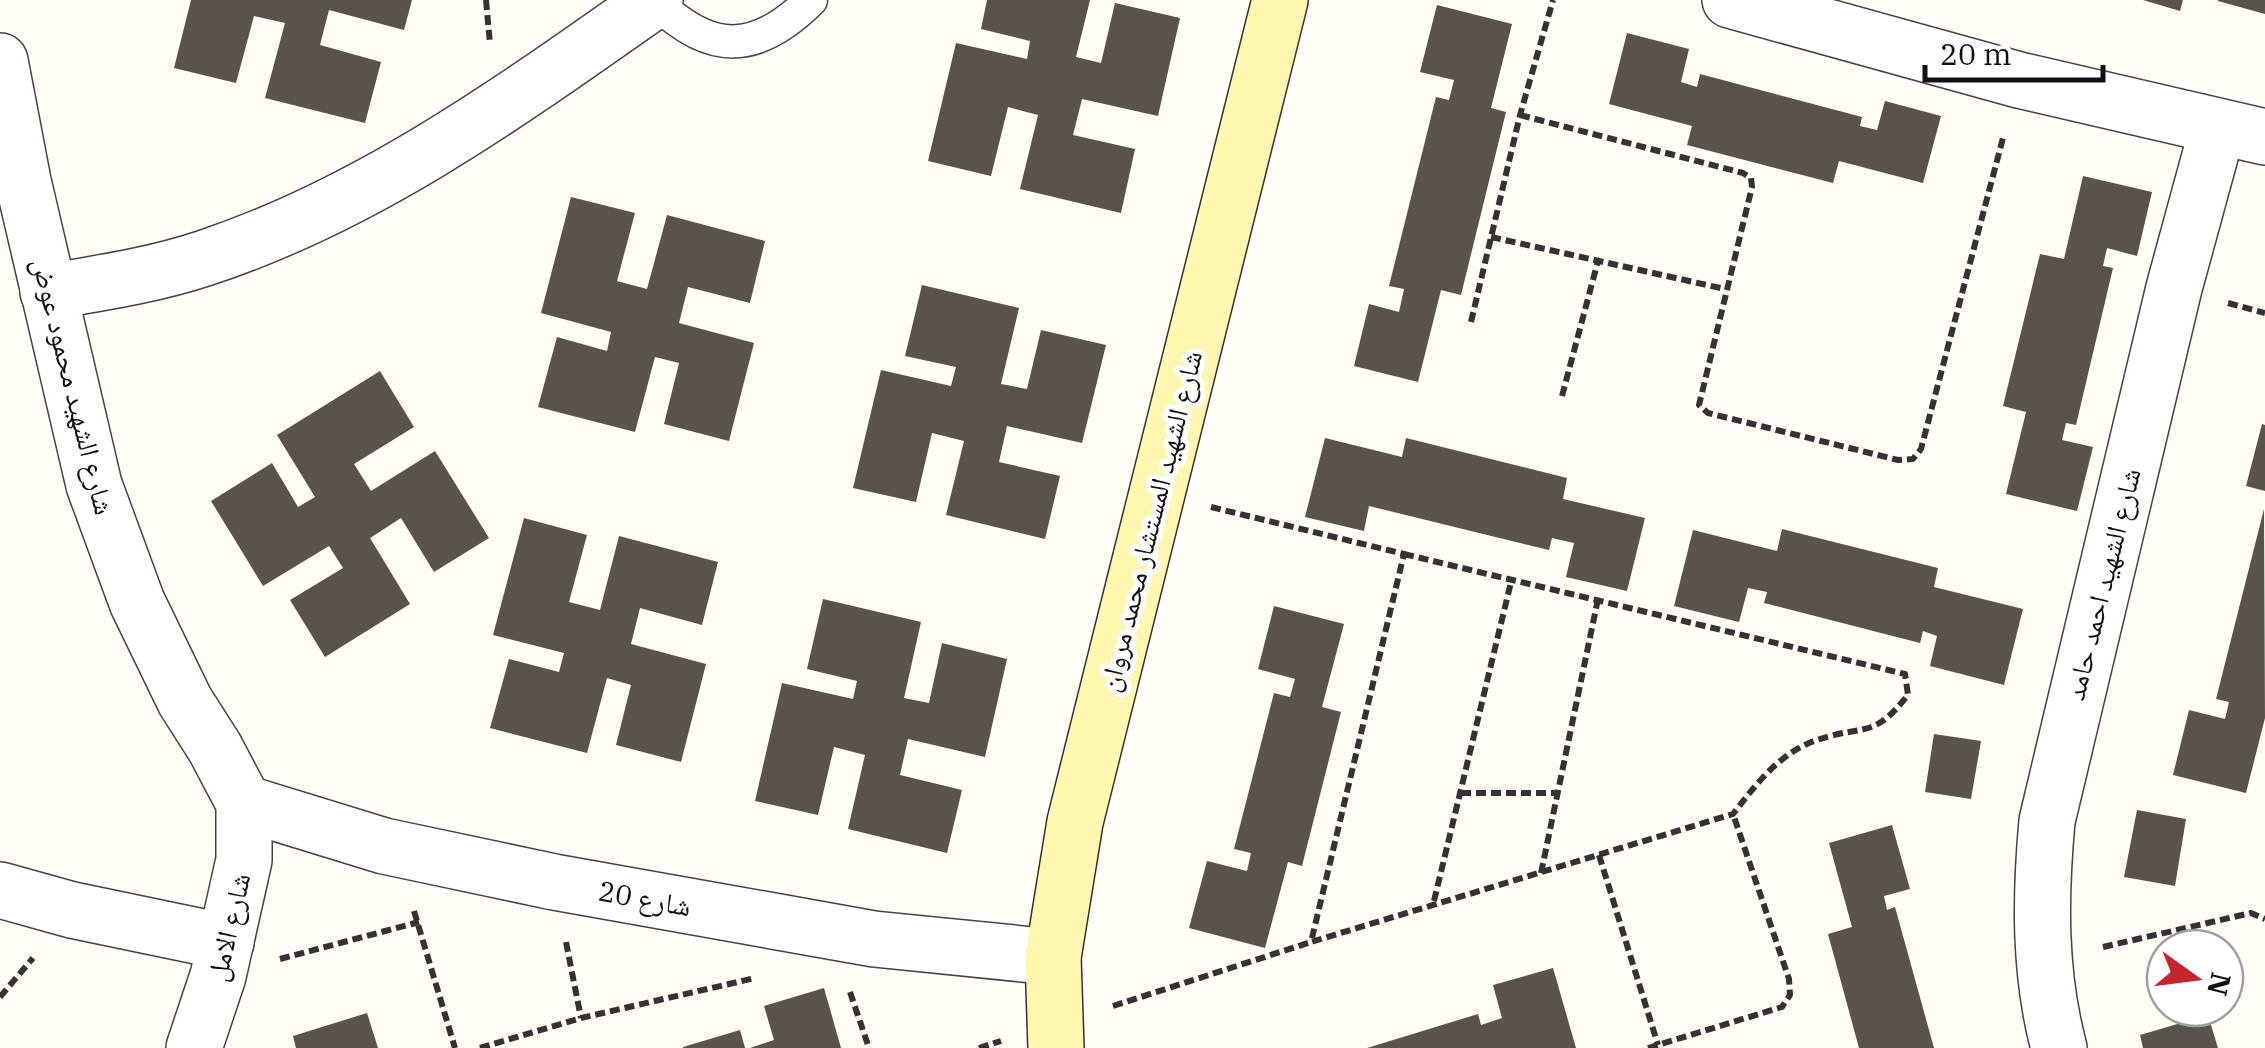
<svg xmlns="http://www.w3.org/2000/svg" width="2265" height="1048" viewBox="0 0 2265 1048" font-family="'IBM Plex Serif','Noto Naskh Arabic',serif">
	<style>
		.building { fill: #5a524d }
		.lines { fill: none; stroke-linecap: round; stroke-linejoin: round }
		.lane-casing { stroke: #444; stroke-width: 35 }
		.street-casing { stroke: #444; stroke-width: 58 }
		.secondary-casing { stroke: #333; stroke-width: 58 }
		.path { stroke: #333; stroke-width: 6; stroke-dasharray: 10 5; stroke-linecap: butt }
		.lane { stroke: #fff; stroke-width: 32 }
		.street { stroke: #fff; stroke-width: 55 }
		.secondary { stroke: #fff6b0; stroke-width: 55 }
		.labels { text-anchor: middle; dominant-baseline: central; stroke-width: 10; stroke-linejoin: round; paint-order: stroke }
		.street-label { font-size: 28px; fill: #111; stroke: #fff }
	</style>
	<rect width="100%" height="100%" fill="#fffdf5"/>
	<!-- building -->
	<g class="building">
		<path d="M191,0H412L404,30L329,10L320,45L381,62L365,123L265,98L285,23L254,16L236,83L174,68Z"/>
		<path d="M987,0H1090L1076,57L1101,63L1115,3L1180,18L1158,116L1082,99L1073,135L1135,149L1121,213L1020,189L1038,115L1008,107L991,176L928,161L956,43L1027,59L1030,41L981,29Z"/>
		<path d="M2143,0H2183L2180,11Z"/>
		<path d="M2218,0H2265V14L2218,1Z"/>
		<path d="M1437,5L1512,24L1491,108L1506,112L1461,295L1441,290L1418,382L1354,366L1369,304L1399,312L1404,289L1389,286L1436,97L1449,100L1454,80L1420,72Z"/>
		<path d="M1627,33L1689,49L1681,82L1697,87L1700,74L1862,117L1860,126L1877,130L1885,101L1941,116L1923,183L1839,161L1833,183L1687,145L1692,126L1609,104Z"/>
		<path d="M2083,176L2152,192L2137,256L2107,248L2103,266L2113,268L2076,425L2066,423L2062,440L2093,447L2077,511L2006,494L2026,412L2003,406L2040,254L2064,259Z"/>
		<path d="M571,197L635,213L617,281L647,289L667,215L765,241L750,303L688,287L679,323L754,343L729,441L664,424L679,363L655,357L635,432L538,407L557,337L607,351L611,332L541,313Z"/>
		<path d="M922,285L1019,308L1001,384L1027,389L1041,330L1106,345L1082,443L1007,426L999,462L1060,476L1045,539L946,515L964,441L932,433L916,502L853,488L881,370L951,386L956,367L905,356Z"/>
		<path d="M380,371L414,427L354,464L371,491L435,451L489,538L434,572L401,518L370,538L410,604L325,657L290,600L343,568L329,546L263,586L211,501L272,463L298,507L315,497L277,435Z"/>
		<path d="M2262,424L2265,425V491L2246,486Z"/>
		<path d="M1325,438L1402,457L1406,438L1567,478L1563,499L1645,518L1627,591L1566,577L1574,543L1552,538L1549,550L1369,506L1364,531L1305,517Z"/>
		<path d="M2264,509L2265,718L2246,793L2173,775L2189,710L2225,719L2229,702L2216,699Z"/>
		<path d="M524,518L587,535L569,602L600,610L619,536L718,562L702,625L640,608L631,644L706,664L681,762L616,745L631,685L607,678L587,753L490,728L509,659L559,672L564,653L493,635Z"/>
		<path d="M1782,529L1938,568L1934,587L2023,609L2004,685L1930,666L1937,636L1923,631L1920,643L1764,603L1767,592L1748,588L1739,622L1674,606L1693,530L1777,551Z"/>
		<path d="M823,599L921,622L904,698L929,703L942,643L1007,659L985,757L908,739L900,775L962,790L947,853L848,829L865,755L834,747L818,815L755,801L782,683L853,699L857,681L807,669Z"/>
		<path d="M1274,606L1344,624L1322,707L1341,712L1302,866L1288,862L1265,948L1189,928L1207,861L1247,871L1251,853L1234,849L1274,693L1290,697L1295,679L1258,669Z"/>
		<path d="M1934,734L1981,741L1971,799L1925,792Z"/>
		<path d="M2137,810L2186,819L2175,886L2124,877Z"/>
		<path d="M1892,825L1910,889L1884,896L1887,910L1895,907L1934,1048H1859L1828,934L1852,927L1829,843Z"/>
		<path d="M1553,968L1576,1048H1367L1478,1014L1481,1025L1502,1018L1493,985Z"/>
		<path d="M824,988L841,1048H750L774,1040L764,1006Z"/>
		<path d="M367,1013L378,1048H296L293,1036Z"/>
		<path d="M2208,1015L2218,1048H2143L2140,1035Z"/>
		<path d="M740,1030L745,1048H683V1047Z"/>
	</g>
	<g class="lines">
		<defs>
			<path id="lane" d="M655,1C710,55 756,55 811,0"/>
			<g id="street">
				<path d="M1730,0L2019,80L2265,137"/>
				<path d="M0,61L23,181L94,485L137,602L185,701L215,748L244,803V860L218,976L194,1048"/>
				<path d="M48,292C101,283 154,275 205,258C371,203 514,99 655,0"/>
				<path d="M244,803L384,846L554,882L874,939L1053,957"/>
				<path d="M0,890L72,910L226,942"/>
				<path d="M2059,1048C2039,973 2040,898 2047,821L2174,288L2218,127"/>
			</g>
			<path id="secondary" d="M1056,1048L1053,957L1075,822L1280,0"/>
		</defs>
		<!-- lane casing -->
		<use href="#lane" class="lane-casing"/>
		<!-- street casing -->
		<use href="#street" class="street-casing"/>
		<!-- secondary casing -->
		<use href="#secondary" class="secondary-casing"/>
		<!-- path -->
		<g class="path">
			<path d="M486,0L490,44"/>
			<path d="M1520,115L1743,173L1751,178L1752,187L1699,405L1708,413L1898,460L1913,459L1921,449L2004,134"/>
			<path d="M1491,237L1725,289"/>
			<path d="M2228,303L2265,313"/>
			<path d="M1471,322L1520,115L1553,0"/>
			<path d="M1562,396L1598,261"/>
			<path d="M1211,507L1404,554"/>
			<path d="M1404,554L1905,674L1908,695C1873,739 1867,724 1820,739C1781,751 1757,783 1733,814L1311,942Z"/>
			<path d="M1461,793H1556"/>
			<path d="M1599,855L1658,1045"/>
			<path d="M1541,873L1598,599"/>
			<path d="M1434,901L1512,578"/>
			<path d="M414,911L455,1048"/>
			<path d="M566,942L581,1018"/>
			<path d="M2103,947L2251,913L2265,919"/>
			<path d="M280,959L419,922"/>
			<path d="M850,992L869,1048"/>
			<path d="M0,997L33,958"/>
			<path d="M1113,1006L1311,942"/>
			<path d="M480,1048L581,1018L755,978"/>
			<path d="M979,1048L1001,1041"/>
			<path d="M1648,1048L1782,1007L1790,995L1789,979L1733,814"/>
		</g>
		<!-- lane -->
		<use href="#lane" class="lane"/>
		<!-- street -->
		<use href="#street" class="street"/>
		<!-- secondary -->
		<use href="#secondary" class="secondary"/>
	</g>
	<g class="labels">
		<!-- street labels -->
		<g class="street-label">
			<text transform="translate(74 386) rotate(76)">شارع الشهيد محمود عوض</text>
			<text transform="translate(1150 521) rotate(-76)">شارع الشهيد المستشار محمد مروان</text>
			<text transform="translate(2102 584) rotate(-76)">شارع الشهيد احمد حامد</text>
			<text transform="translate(645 898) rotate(10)">شارع 20</text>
			<text transform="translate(228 927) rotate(-77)">شارع الامل</text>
		</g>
	</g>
	<!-- north arrow -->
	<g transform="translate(2195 978) rotate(104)"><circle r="48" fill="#ffffff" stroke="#a0a0a0" stroke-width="2.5"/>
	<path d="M0-8L18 38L0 25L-18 38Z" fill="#c4262e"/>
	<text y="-15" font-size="28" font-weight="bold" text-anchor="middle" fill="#111111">N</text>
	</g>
	<!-- scale -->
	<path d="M1925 65v15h178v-15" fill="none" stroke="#111111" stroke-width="5"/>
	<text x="1940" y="65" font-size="30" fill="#111111" stroke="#ffffff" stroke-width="8" paint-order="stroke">20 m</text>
</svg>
